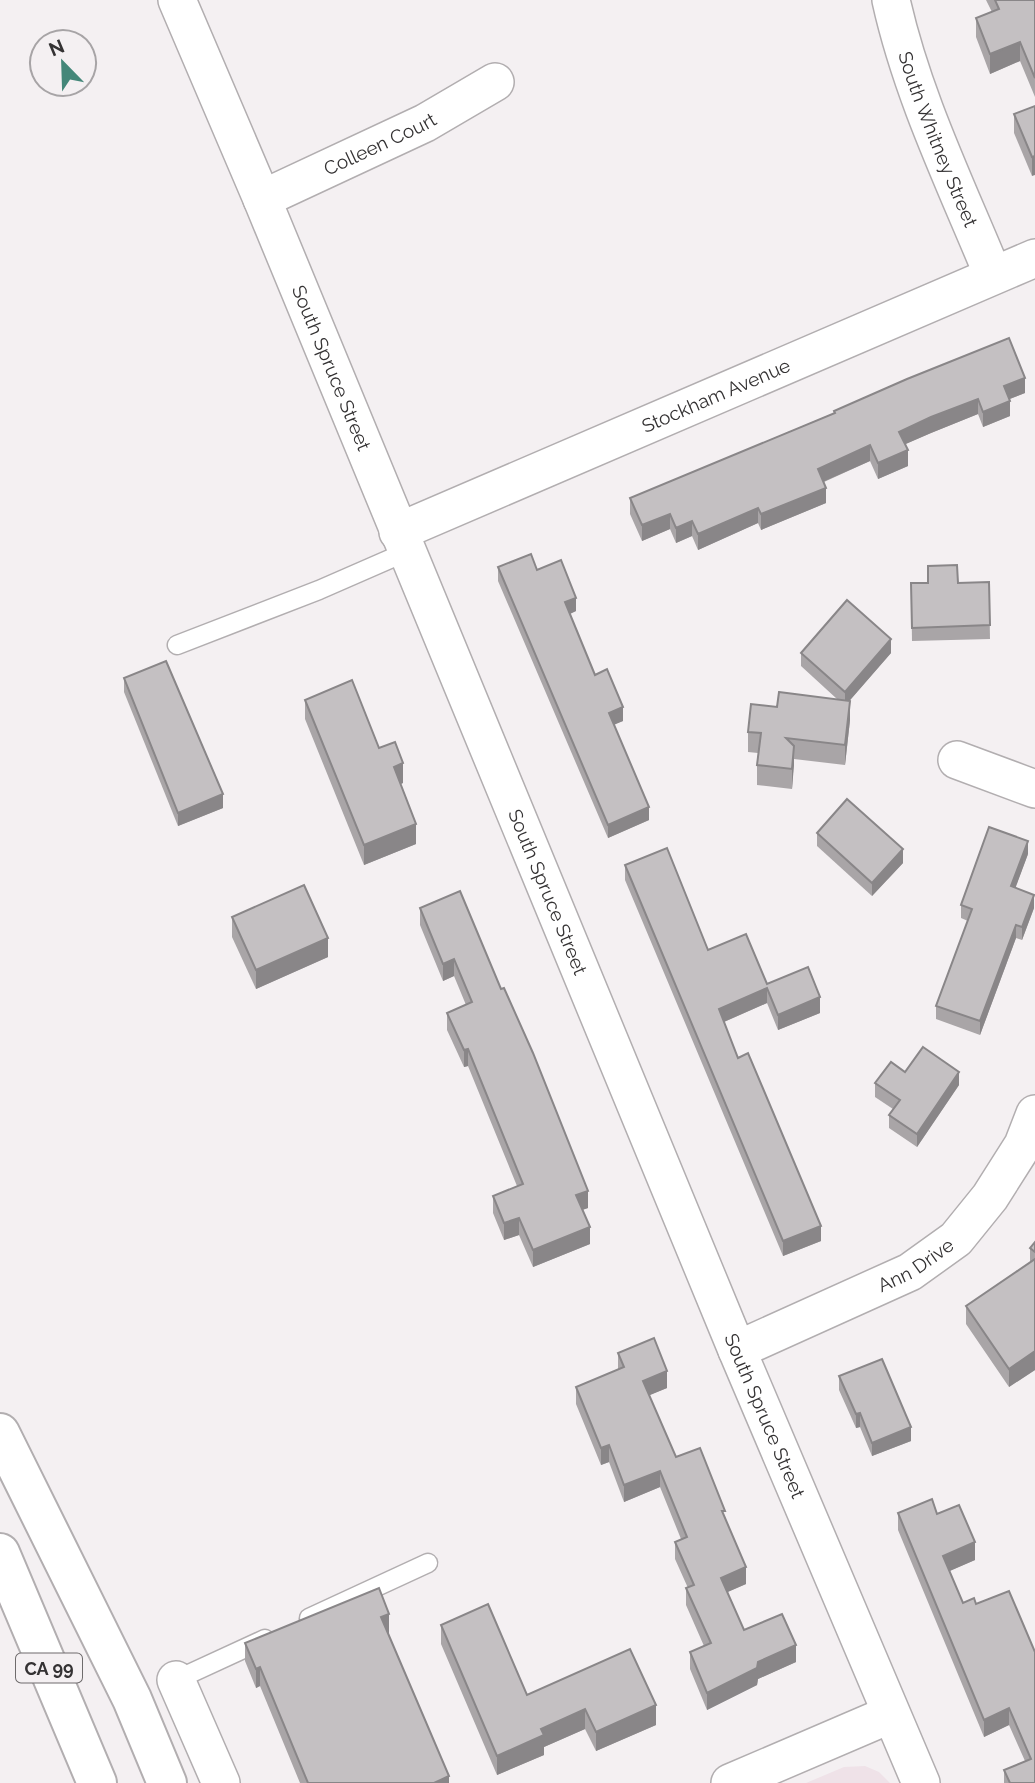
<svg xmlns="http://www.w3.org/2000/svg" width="1035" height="1783" viewBox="0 0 1035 1783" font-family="Raleway,sans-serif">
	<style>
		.built { fill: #efe2e8 }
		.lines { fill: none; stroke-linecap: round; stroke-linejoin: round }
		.service-casing { stroke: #b2aeb0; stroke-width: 21 }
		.minor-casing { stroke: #b2aeb0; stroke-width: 40 }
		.motorway-casing { stroke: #b2aeb0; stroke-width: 42 }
		.service { stroke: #fff; stroke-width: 18 }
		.minor { stroke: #fff; stroke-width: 37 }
		.motorway { stroke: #fff; stroke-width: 38 }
		.wall { fill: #a9a5a7 }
		.shaded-wall { fill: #898688 }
		.building { fill: #c4c0c2; stroke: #898688; stroke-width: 2 }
		.labels { text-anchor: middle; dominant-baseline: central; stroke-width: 5; stroke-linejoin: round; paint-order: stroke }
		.shield { fill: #f4f0f2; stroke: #6e6b6c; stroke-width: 2 }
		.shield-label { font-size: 18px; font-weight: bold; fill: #343233 }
		.street-label { font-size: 19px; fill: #343233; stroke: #f4f0f2 }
	</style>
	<rect width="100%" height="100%" fill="#f4f0f2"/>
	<!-- built -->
	<path class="built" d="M865,1766L879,1772L890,1783H806L844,1767Z"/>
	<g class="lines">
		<defs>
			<g id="service">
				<path d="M177,645L319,590L406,552"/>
				<path d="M309,1618L428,1563"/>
				<path d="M176,1680L265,1639"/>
			</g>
			<g id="minor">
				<path id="s1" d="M177,0L262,199L737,1350L921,1783"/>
				<path id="s2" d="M891,0C912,95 956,185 993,275"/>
				<path id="s3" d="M262,199L425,123L495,82"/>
				<path id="s4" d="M398,532L1035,258"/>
				<path d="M957,760L1035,789"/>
				<path id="s5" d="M737,1350L910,1272L956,1239L990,1197L1023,1145L1035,1114"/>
				<path d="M176,1680L221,1783"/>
				<path d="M730,1783L891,1714"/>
			</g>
			<g id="motorway">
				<path d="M0,1433L132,1699L167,1783"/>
				<path d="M0,1553L97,1783"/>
			</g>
		</defs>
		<!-- service casing -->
		<use href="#service" class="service-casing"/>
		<!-- minor casing -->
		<use href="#minor" class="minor-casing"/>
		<!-- motorway casing -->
		<use href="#motorway" class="motorway-casing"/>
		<!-- service -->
		<use href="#service" class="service"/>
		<!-- minor -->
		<use href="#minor" class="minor"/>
		<!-- motorway -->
		<use href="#motorway" class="motorway"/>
	</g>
	<!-- wall -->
	<g class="wall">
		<path d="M986,0H1035V97L1020,61L990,74L976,37V18L992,12Z"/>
		<path d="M1035,106L1032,176L1014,133V114Z"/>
		<path d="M1025,393L1010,399V416L983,427L978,414L931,433L905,444L908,466L878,479L870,461L824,482L826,503L761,530L758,523L698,550L692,536L676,543L670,529L642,541L630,514V498L834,413V411Z"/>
		<path d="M498,567L537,570L576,611L570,614L595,675L623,721L614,724L649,820L608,838L498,581Z"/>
		<path d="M989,582L990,639L912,641L911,583Z"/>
		<path d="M801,653H891L849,701L850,720L845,765L794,759L792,789L757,785V765L758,753L748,752V732L777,707L837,699L801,666Z"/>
		<path d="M124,678L223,808L178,826L124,692Z"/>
		<path d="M305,700L379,748L403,783L400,784L416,844L364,865L305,719Z"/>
		<path d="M817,833L903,863L872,896L817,846Z"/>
		<path d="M1028,854L1015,888L1034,908L1022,940L1016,938L980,1035L936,1019V1006L968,921L961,918V905Z"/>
		<path d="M625,865L708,950L767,984L820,1013L778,1030L767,1003L724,1022L738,1058L821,1241L783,1256L625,880Z"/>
		<path d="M460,891L588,1208L582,1210L590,1244L533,1267L519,1235L504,1240L493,1213V1196L517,1186L468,1066L464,1067L447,1030V1013L466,1005L454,976L443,981L420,925V908Z"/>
		<path d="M232,917L328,957L256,989L232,937Z"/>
		<path d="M905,1072L959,1085L917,1147L889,1128V1115L893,1109L875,1097V1083Z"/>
		<path d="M1035,1242V1370L1009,1387L966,1324V1306L1030,1263V1248Z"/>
		<path d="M618,1353L667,1388L649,1395L676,1457L725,1517L746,1584L727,1592L744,1630L796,1662L758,1679L757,1685L707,1710L690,1669V1652L704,1646L686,1605V1588H688L675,1559V1542L681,1539L660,1487L624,1502L609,1462L601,1465L576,1404V1387L618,1370Z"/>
		<path d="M839,1376L911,1441L872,1456L860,1427L856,1428L839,1390Z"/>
		<path d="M898,1513L937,1514L975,1560L949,1571L963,1603L976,1604L1009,1591L1035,1783H1004V1770L1025,1761L1009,1725L984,1737L898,1530Z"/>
		<path d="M441,1625L527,1695L656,1725L596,1751L585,1729L544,1747V1755L497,1775L441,1644Z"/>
		<path d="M387,1633L449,1783H300L260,1686L256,1688L245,1661V1643L389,1633Z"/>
	</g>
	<!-- shaded-wall -->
	<g class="shaded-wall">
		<path d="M1020,42V61L990,74V54Z"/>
		<path d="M1035,156V175L1032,176V157Z"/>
		<path d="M1025,378V393L1004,401V386Z"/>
		<path d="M978,399V414L931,433L899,447V432L931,417Z"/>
		<path d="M1010,401V416L983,427V412Z"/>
		<path d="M870,445V461L818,484V469Z"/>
		<path d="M908,450V466L878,479V463Z"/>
		<path d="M826,488V503L761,530V514Z"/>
		<path d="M758,508V523L698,550V534Z"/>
		<path d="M670,514V529L642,541V525Z"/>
		<path d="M692,521V536L676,543V528Z"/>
		<path d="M576,598V611L565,616V602Z"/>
		<path d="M891,639V653L845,706V692Z"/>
		<path d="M850,701V720L845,765V745Z"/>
		<path d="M623,707V721L609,727V713Z"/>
		<path d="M794,746V765L792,789V769Z"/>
		<path d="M403,763V783L394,787V767Z"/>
		<path d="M223,794V808L178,826V813Z"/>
		<path d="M649,807V820L608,838V825Z"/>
		<path d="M416,824V844L364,865V845Z"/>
		<path d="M1028,841V854L1011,900V886Z"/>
		<path d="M903,849V863L872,896V883Z"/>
		<path d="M1034,895V908L1022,940V927Z"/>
		<path d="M1016,925V938L980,1035V1021Z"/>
		<path d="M328,938V957L256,989V970Z"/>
		<path d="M454,959V976L443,981V964Z"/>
		<path d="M767,988V1003L719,1024V1009Z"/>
		<path d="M820,997V1013L778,1030V1015Z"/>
		<path d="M468,1049V1066L464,1067V1050Z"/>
		<path d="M959,1072V1085L917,1147V1134Z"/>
		<path d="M588,1191V1208L576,1212V1195Z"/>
		<path d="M519,1218V1235L504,1240V1223Z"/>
		<path d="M821,1226V1241L783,1256V1241Z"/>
		<path d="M590,1227V1244L533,1267V1250Z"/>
		<path d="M1035,1351V1370L1009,1387V1369Z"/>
		<path d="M667,1371V1388L643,1398V1381Z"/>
		<path d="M860,1413V1427L856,1428V1414Z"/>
		<path d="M911,1427V1441L872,1456V1443Z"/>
		<path d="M609,1445V1462L601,1465V1448Z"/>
		<path d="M660,1471V1487L624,1502V1485Z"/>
		<path d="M975,1542V1560L943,1574V1556Z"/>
		<path d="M746,1567V1584L721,1595V1578Z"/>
		<path d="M389,1614V1633L381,1636V1617Z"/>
		<path d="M796,1645V1662L758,1679L757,1685L707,1710V1693L758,1662Z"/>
		<path d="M260,1667V1686L256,1688V1669Z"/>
		<path d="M656,1705V1725L596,1751V1732Z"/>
		<path d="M1009,1708V1725L984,1737V1720Z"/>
		<path d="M585,1709V1729L544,1747V1755L497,1775V1756L541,1729Z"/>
		<path d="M449,1776V1783H434Z"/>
	</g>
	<!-- building -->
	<g class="building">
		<path d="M995,0H1035V78L1020,42L990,54L976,18L999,9Z"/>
		<path d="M1035,106V156L1032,157L1014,114Z"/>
		<path d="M1009,338L1025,378L1004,386L1010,401L983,412L978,399L931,417L899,432L908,450L878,463L870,445L818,469L826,488L761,514L758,508L698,534L692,521L676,528L670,514L642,525L630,498L835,413L834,411L907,379Z"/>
		<path d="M531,554L537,570L561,560L576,598L565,602L595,675L607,669L623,707L609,713L649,807L608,825L498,567Z"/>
		<path d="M957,565L958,583L989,582L990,625L912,628L911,583H928V566Z"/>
		<path d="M847,600L891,639L845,692L801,653Z"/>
		<path d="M166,661L223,794L178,813L124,678Z"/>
		<path d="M352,680L379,748L395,742L403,763L394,767L416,824L364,845L305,700Z"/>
		<path d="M779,692L850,701L845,745L786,738L794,746L792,769L757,765L761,733L748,732L751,704L777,707Z"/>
		<path d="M847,799L903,849L872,883L817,833Z"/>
		<path d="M989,827L1028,841L1011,886L1034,895L1022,927L1016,925L980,1021L936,1006L972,909L961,905Z"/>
		<path d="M667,848L708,950L746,934L767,984L808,967L820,997L778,1015L767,988L719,1009L738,1058L748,1053L821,1226L783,1241L625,865Z"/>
		<path d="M304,885L328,938L256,970L232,917Z"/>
		<path d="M460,891L501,989L504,988L533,1053L588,1191L576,1195L590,1227L533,1250L519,1218L504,1223L493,1196L523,1184L468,1049L464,1050L447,1013L472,1002L454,959L443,964L420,908Z"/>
		<path d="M923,1047L959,1072L917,1134L889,1115L900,1100L875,1083L891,1062L905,1072Z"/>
		<path d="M1035,1242V1252L1030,1248Z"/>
		<path d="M1035,1259V1351L1009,1369L966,1306Z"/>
		<path d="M654,1338L667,1371L643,1381L676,1457L700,1448L725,1511H722L746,1567L721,1578L744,1630L782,1614L796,1645L758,1662L757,1668L707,1693L690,1652L711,1643L686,1588L694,1585L675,1542L687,1537L660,1471L624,1485L609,1445L601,1448L576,1387L624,1367L618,1353Z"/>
		<path d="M882,1359L911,1427L872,1443L860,1413L856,1414L839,1376Z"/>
		<path d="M932,1499L937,1514L959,1505L975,1542L943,1556L963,1603L974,1598L976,1604L1009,1591L1035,1652V1783H1010L1004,1770L1031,1759L1009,1708L984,1720L898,1513Z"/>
		<path d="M379,1588L389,1614L381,1617L449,1776L434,1783H308L260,1667L256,1669L245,1643Z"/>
		<path d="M488,1604L527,1695L630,1649L656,1705L596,1732L585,1709L541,1729L544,1735L497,1756L441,1625Z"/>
	</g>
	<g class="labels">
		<!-- shield labels -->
		<rect class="shield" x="16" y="1653.5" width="66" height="29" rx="5"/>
		<g class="shield-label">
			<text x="49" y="1668">CA 99</text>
		</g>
		<!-- street labels -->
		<g class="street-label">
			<text stroke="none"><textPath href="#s2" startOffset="147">South Whitney Street</textPath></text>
			<text stroke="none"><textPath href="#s3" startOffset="130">Colleen Court</textPath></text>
			<text stroke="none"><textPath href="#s1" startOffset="399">South Spruce Street</textPath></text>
			<text stroke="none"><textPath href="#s4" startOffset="346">Stockham Avenue</textPath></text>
			<text stroke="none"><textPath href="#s1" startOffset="966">South Spruce Street</textPath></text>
			<text stroke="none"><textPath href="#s5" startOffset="198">Ann Drive</textPath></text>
			<text stroke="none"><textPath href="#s1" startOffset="1533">South Spruce Street</textPath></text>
		</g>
	</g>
	<!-- north arrow -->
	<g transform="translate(63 63) rotate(337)"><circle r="33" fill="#f4f0f2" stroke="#a7a4a6" stroke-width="2"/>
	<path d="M0-5L12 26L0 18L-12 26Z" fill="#448779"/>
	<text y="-10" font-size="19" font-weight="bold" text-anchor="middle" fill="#343233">N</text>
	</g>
</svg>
